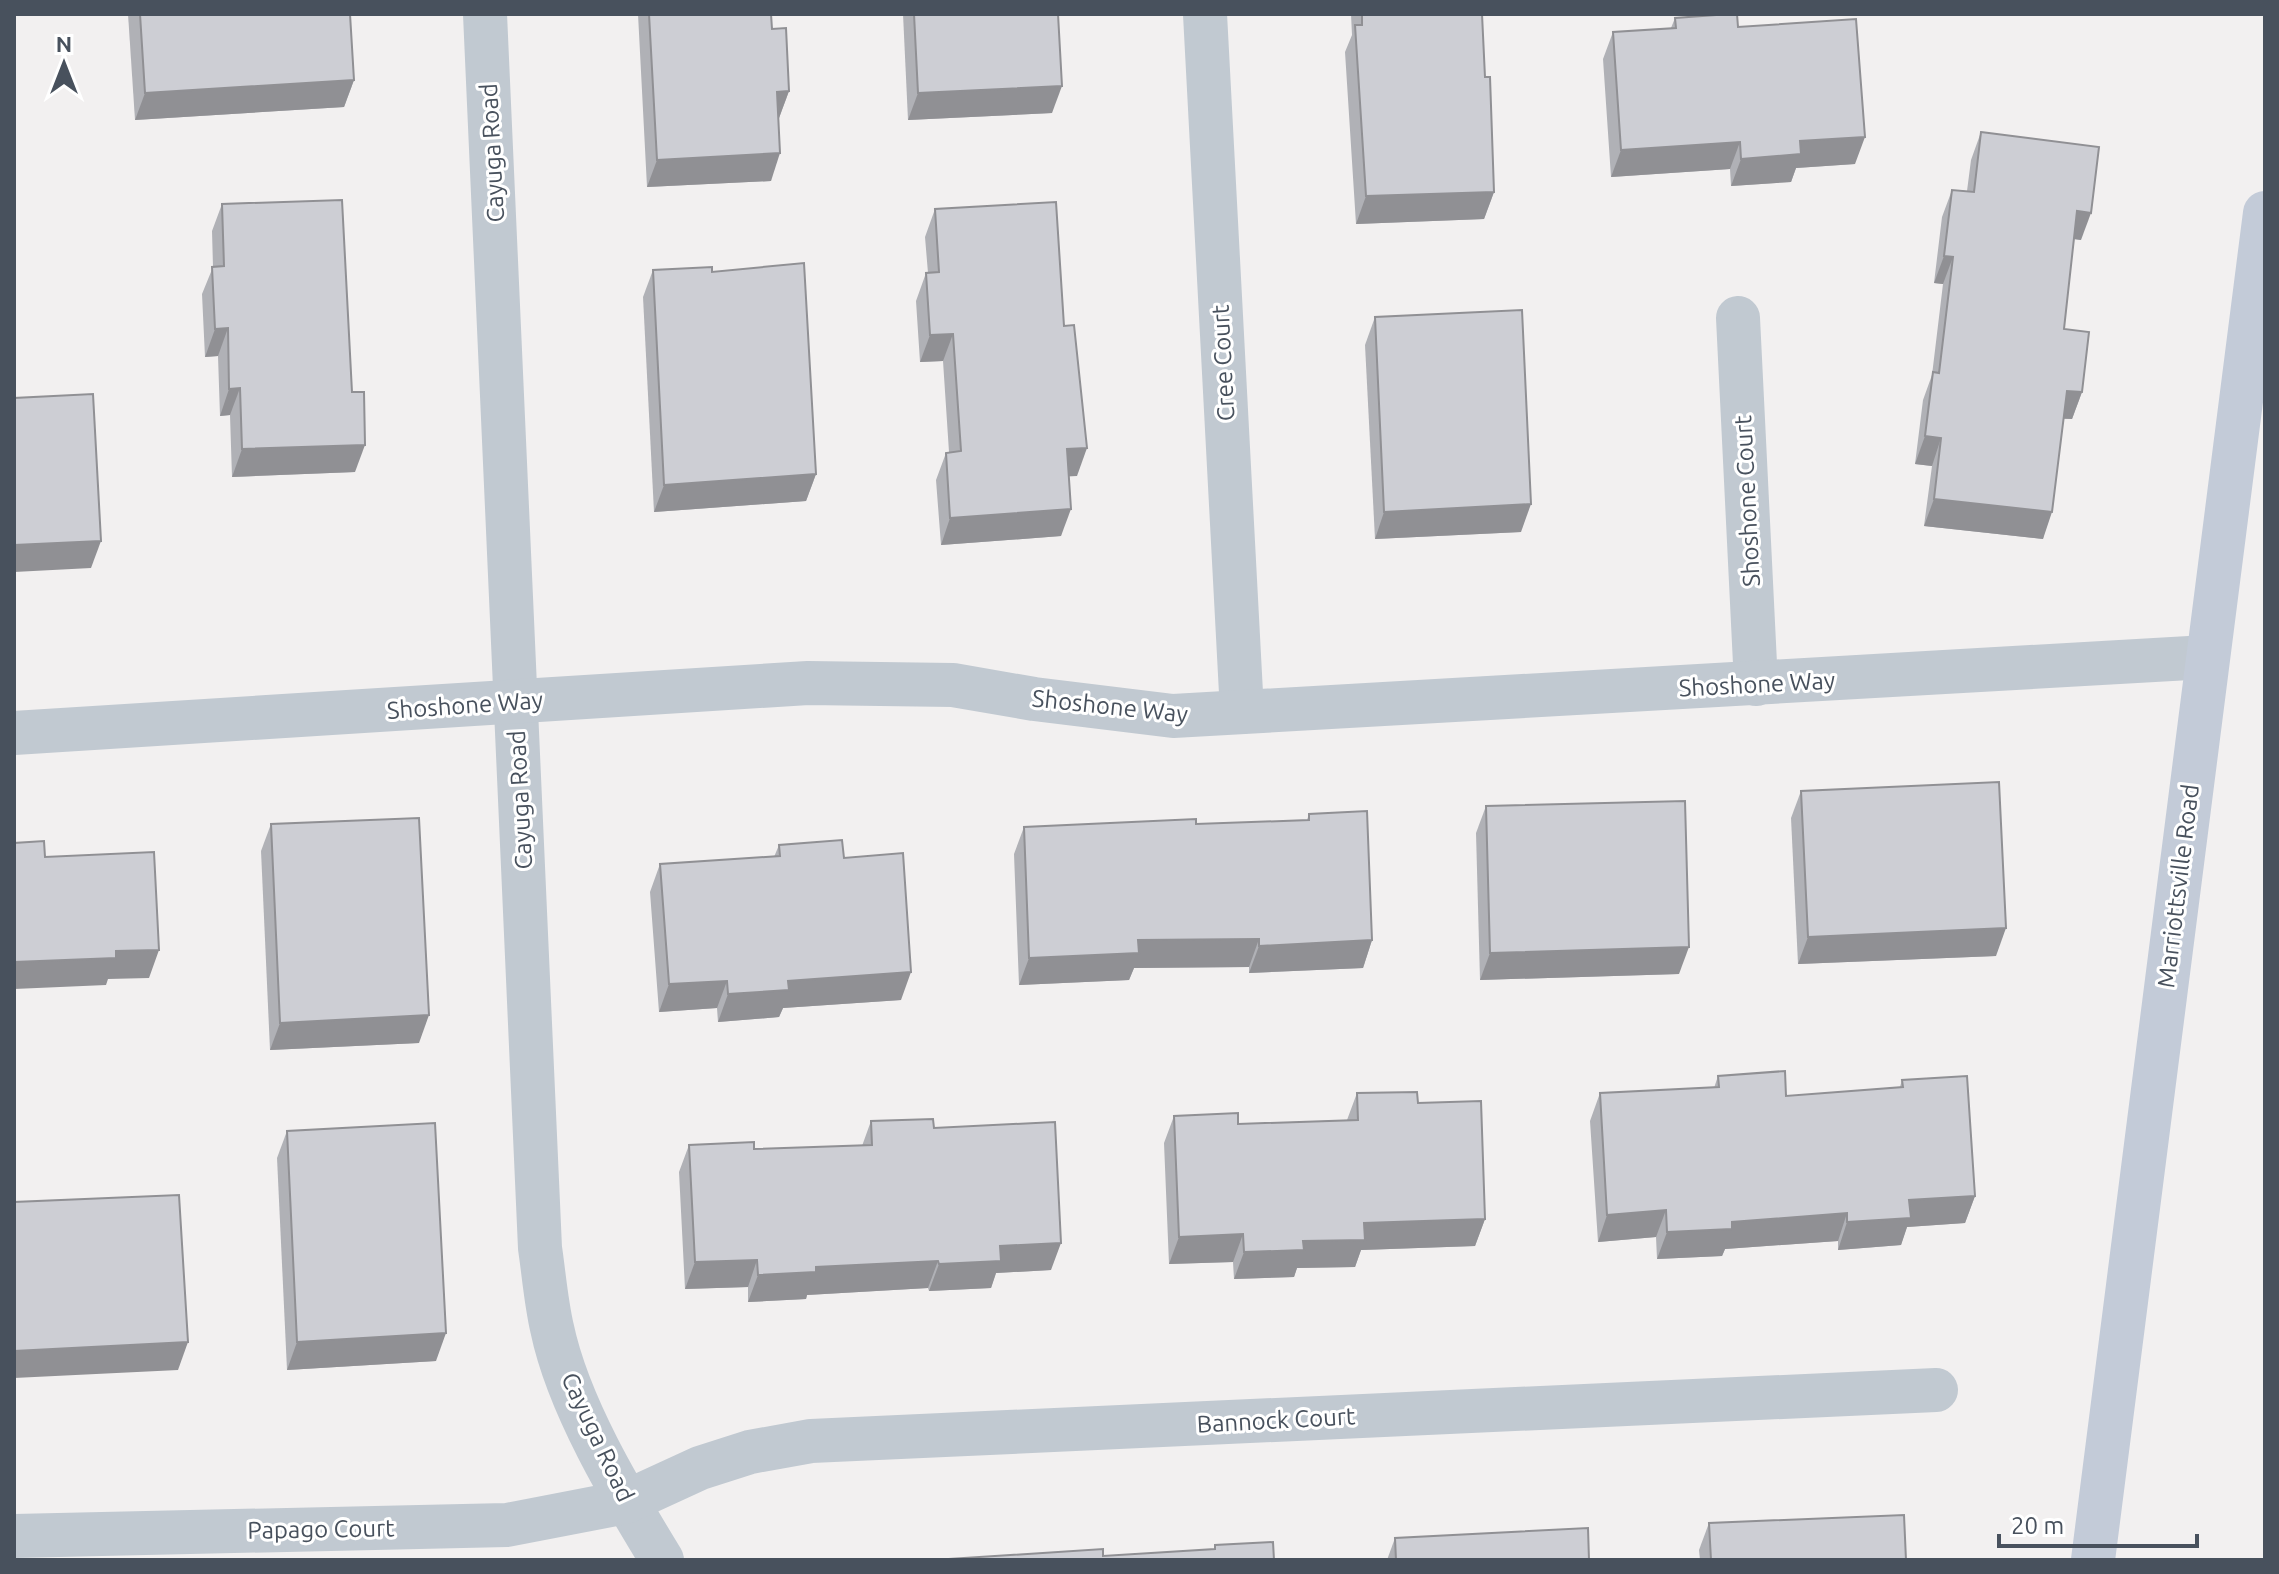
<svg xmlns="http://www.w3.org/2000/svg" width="2279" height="1574" viewBox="0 0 2279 1574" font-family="Ubuntu,sans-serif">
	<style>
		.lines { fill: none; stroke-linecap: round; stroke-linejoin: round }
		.street { stroke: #c1c9d1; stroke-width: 44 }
		.secondary { stroke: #c3cbd8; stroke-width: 44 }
		.wall { fill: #b0b1b6 }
		.shaded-wall { fill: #909094 }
		.building { fill: #cdced4; stroke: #909094; stroke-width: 2 }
		.labels { text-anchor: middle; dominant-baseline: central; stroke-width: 6; stroke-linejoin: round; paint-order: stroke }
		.street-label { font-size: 24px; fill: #48515d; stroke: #fff }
	</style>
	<rect width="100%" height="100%" fill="#f2f0f0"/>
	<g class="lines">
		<!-- street -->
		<g class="street">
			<path d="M485,14L540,1248C544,1275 546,1302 552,1328C568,1405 621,1493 662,1560"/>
			<path d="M1205,14L1242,712"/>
			<path d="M1738,318L1756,684"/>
			<path d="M14,733L808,683L953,685L1034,699L1173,716L2207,657"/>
			<path d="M14,1536L507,1525L626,1502L700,1468L750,1452L811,1441L1936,1390"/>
		</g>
		<!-- secondary -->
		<path class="secondary" d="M2093,1560L2265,213"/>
	</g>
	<!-- wall -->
	<g class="wall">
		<path d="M128,14H350L354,80L344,107L135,120Z"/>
		<path d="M638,14H771L772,29L789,91L779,118L771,181L647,187Z"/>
		<path d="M903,14H1058L1052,113L908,120Z"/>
		<path d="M1351,14H1482L1485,77L1494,192L1484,219L1356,224L1345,52L1352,35Z"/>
		<path d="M1675,18L1738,27L1855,164L1796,168L1791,182L1731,186L1730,169L1611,177L1603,59L1613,32L1671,28Z"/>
		<path d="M1981,132L2081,240L2074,239L2064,329L2082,392L2072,419H2064L2043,539L1924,526L1932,466L1915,464L1923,400L1932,375L1943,284L1934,283L1942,217L1952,190L1967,191L1971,160Z"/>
		<path d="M222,204L355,472L232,477L230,415L220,416L218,356L205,357L202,294L213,267L212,231Z"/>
		<path d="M935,209L1064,326L1077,476H1069L1061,536L941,545L936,480L946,453L949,452L943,361L920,362L916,301L926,273H928L925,237Z"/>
		<path d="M653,270L712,272L816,474L806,501L654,512L643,297Z"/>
		<path d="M1375,317L1521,532L1375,539L1365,345Z"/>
		<path d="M1801,791L1996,956L1798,964L1791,818Z"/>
		<path d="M1486,806L1679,974L1480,980L1476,833Z"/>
		<path d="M1309,814L1372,940L1363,968L1249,973V967L1134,968L1129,980L1019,985L1014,854L1024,827L1196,824L1307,820Z"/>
		<path d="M271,824L419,1043L270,1050L261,851Z"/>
		<path d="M779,845L844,858L901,1000L783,1008L779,1017L718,1022L717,1008L659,1012L650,892L660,864L774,857Z"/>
		<path d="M1718,1076L1786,1096L1900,1087L1902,1080L1975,1196L1965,1223L1907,1227L1901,1245L1838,1250V1241L1725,1249L1722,1256L1657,1259L1656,1237L1598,1242L1590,1121L1600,1093L1714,1088Z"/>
		<path d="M1357,1093L1418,1103L1485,1219L1475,1246L1361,1250L1355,1267L1297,1268L1294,1277L1234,1279L1233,1262L1169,1264L1164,1143L1174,1116L1238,1124L1347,1120Z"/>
		<path d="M871,1121L934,1128L1051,1270L996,1273L991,1288L929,1291L928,1288L807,1295L806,1299L748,1302V1287L685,1289L679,1172L689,1145L754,1149L862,1146Z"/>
		<path d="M287,1131L436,1361L287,1370L277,1158Z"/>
		<path d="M1709,1523L1906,1560H1700L1699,1550Z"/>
		<path d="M1395,1538L1589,1560H1387Z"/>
	</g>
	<!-- shaded-wall -->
	<g class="shaded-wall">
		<path d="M354,80L344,107L135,120L145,93Z"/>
		<path d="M1062,86L1052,113L908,120L918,93Z"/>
		<path d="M789,91L779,118L777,92Z"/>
		<path d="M1865,137L1855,164L1796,168L1791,182L1731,186L1741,159L1800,141Z"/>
		<path d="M1740,142L1730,169L1611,177L1621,150Z"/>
		<path d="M780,153L771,181L647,187L657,160Z"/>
		<path d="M1494,192L1484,219L1356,224L1366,196Z"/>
		<path d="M2077,211L2091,213L2081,240L2067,238Z"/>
		<path d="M1944,256L1953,257L1943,284L1934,283Z"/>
		<path d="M228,328L218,356L205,357L215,329Z"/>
		<path d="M953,334L943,361L920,362L930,335Z"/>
		<path d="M240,388L230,415L220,416L229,389Z"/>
		<path d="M2067,391L2082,392L2072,419L2057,418Z"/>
		<path d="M1925,436L1941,438L1932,466L1915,464Z"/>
		<path d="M365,445L355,472L232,477L242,449Z"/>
		<path d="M1087,448L1077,476L1057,477L1067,449Z"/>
		<path d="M816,474L806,501L654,512L664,485Z"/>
		<path d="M1934,499L2052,512L2043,539L1924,526Z"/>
		<path d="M1531,504L1521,532L1375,539L1384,512Z"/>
		<path d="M1071,509L1061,536L941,545L950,518Z"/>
		<path d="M101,541L91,568L14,572V545Z"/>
		<path d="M2006,928L1996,956L1798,964L1808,937Z"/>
		<path d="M1259,939L1249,967L1134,968L1129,980L1019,985L1029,958L1138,940Z"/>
		<path d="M1372,940L1363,968L1249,973L1259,946Z"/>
		<path d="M1689,947L1679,974L1480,980L1490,953Z"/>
		<path d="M159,950L149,978L108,979L106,985L14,989V962L116,951Z"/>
		<path d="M911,972L901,1000L783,1008L779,1017L718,1022L728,994L788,981Z"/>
		<path d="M727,981L717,1008L659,1012L669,984Z"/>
		<path d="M429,1015L419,1043L270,1050L280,1023Z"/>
		<path d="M1975,1196L1965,1223L1907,1227L1901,1245L1838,1250L1847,1222L1909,1200Z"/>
		<path d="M1666,1210L1656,1237L1598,1242L1607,1215Z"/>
		<path d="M1847,1213L1838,1241L1725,1249L1722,1256L1657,1259L1667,1232L1732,1222Z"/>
		<path d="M1485,1219L1475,1246L1361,1250L1355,1267L1297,1268L1294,1277L1234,1279L1244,1252L1303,1241L1364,1223Z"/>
		<path d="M1243,1234L1233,1262L1169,1264L1179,1237Z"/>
		<path d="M1061,1243L1051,1270L996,1273L991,1288L929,1291L939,1264L1000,1246Z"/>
		<path d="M757,1260L748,1287L685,1289L695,1262Z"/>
		<path d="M938,1261L928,1288L807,1295L806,1299L748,1302L758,1275L816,1267Z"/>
		<path d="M446,1333L436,1361L287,1370L297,1342Z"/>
		<path d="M188,1342L178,1370L14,1378V1351Z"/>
	</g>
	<!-- building -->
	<g class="building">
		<path d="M140,14H350L354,80L145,93Z"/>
		<path d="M649,14H771L772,29L786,28L789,91L777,92L780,153L657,160Z"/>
		<path d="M914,14H1058L1062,86L918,93Z"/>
		<path d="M1362,14H1482L1485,77H1490L1494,192L1366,196L1355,25H1362Z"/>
		<path d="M1730,14H1737L1738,27L1856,19L1865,137L1800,141L1801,154L1741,159L1740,142L1621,150L1613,32L1676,28L1675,18Z"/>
		<path d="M1981,132L2099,147L2091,213L2077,211L2064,329L2089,332L2082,392L2067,391L2052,512L1934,499L1941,438L1925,436L1933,372L1939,373L1953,257L1944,256L1952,190L1974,192Z"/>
		<path d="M342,200L352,392H364L365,445L242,449L240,388L229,389L228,328L215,329L212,267L224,266L222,204Z"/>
		<path d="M1056,202L1064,326L1074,325L1087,448L1067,449L1071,509L950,518L946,453L961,451L953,334L930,335L926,273L939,272L935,209Z"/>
		<path d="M804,263L816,474L664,485L653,270L712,267V272Z"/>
		<path d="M1522,310L1531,504L1384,512L1375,317Z"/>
		<path d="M93,394L101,541L14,545V398Z"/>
		<path d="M1999,782L2006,928L1808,937L1801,791Z"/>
		<path d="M1685,801L1689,947L1490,953L1486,806Z"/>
		<path d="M1367,811L1372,940L1259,946V939L1138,940L1139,953L1029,958L1024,827L1196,819V824L1309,820V814Z"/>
		<path d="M419,818L429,1015L280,1023L271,824Z"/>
		<path d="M842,840L844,858L903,853L911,972L788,981L789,990L728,994L727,981L669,984L660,864L780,856L779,845Z"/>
		<path d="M44,841L45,857L154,852L159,950L116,951V958L14,962V843Z"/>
		<path d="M1785,1071L1786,1096L1903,1087L1902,1080L1967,1076L1975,1196L1909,1200L1911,1218L1847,1222V1213L1732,1222V1229L1667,1232L1666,1210L1607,1215L1600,1093L1719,1087L1718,1076Z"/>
		<path d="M1417,1092L1418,1103L1481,1101L1485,1219L1364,1223L1365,1240L1303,1241L1304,1250L1244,1252L1243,1234L1179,1237L1174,1116L1238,1113V1124L1358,1120L1357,1093Z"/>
		<path d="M933,1119L934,1128L1055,1122L1061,1243L1000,1246L1001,1261L939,1264L938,1261L816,1267V1272L758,1275L757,1260L695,1262L689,1145L754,1142V1149L872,1145L871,1121Z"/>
		<path d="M435,1123L446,1333L297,1342L287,1131Z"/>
		<path d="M179,1195L188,1342L14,1351V1202Z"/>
		<path d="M1904,1515L1906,1560H1711L1709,1523Z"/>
		<path d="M1588,1528L1589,1560H1396L1395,1538Z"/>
		<path d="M1273,1542L1274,1560H933L1103,1549V1556L1215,1549V1545Z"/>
	</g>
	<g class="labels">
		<!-- street labels -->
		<g class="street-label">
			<text transform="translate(492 153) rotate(-93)">Cayuga Road</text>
			<text transform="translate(1223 363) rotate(-93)">Cree Court</text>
			<text transform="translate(1747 501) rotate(-93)">Shoshone Court</text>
			<text transform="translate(1757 684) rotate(-3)">Shoshone Way</text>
			<text transform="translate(465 705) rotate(-4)">Shoshone Way</text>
			<text transform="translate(1110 706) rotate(6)">Shoshone Way</text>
			<text transform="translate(520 800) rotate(-93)">Cayuga Road</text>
			<text transform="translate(2178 886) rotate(-83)">Marriottsville Road</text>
			<text transform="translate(1276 1420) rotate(-3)">Bannock Court</text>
			<text transform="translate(598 1437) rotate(65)">Cayuga Road</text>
			<text transform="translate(321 1529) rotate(-1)">Papago Court</text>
		</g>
	</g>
	<!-- border -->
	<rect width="2279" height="1574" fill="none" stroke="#48515d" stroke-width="32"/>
	<!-- north arrow -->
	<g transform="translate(64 64)" stroke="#ffffff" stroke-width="6" paint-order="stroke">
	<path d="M0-6L14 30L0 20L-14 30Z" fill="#48515d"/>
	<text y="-12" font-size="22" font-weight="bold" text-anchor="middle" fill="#48515d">N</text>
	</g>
	<!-- scale -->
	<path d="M1999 1534v12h198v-12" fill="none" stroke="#48515d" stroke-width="4"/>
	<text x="2011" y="1534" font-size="24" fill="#48515d" stroke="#ffffff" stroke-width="6" paint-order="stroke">20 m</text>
</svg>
